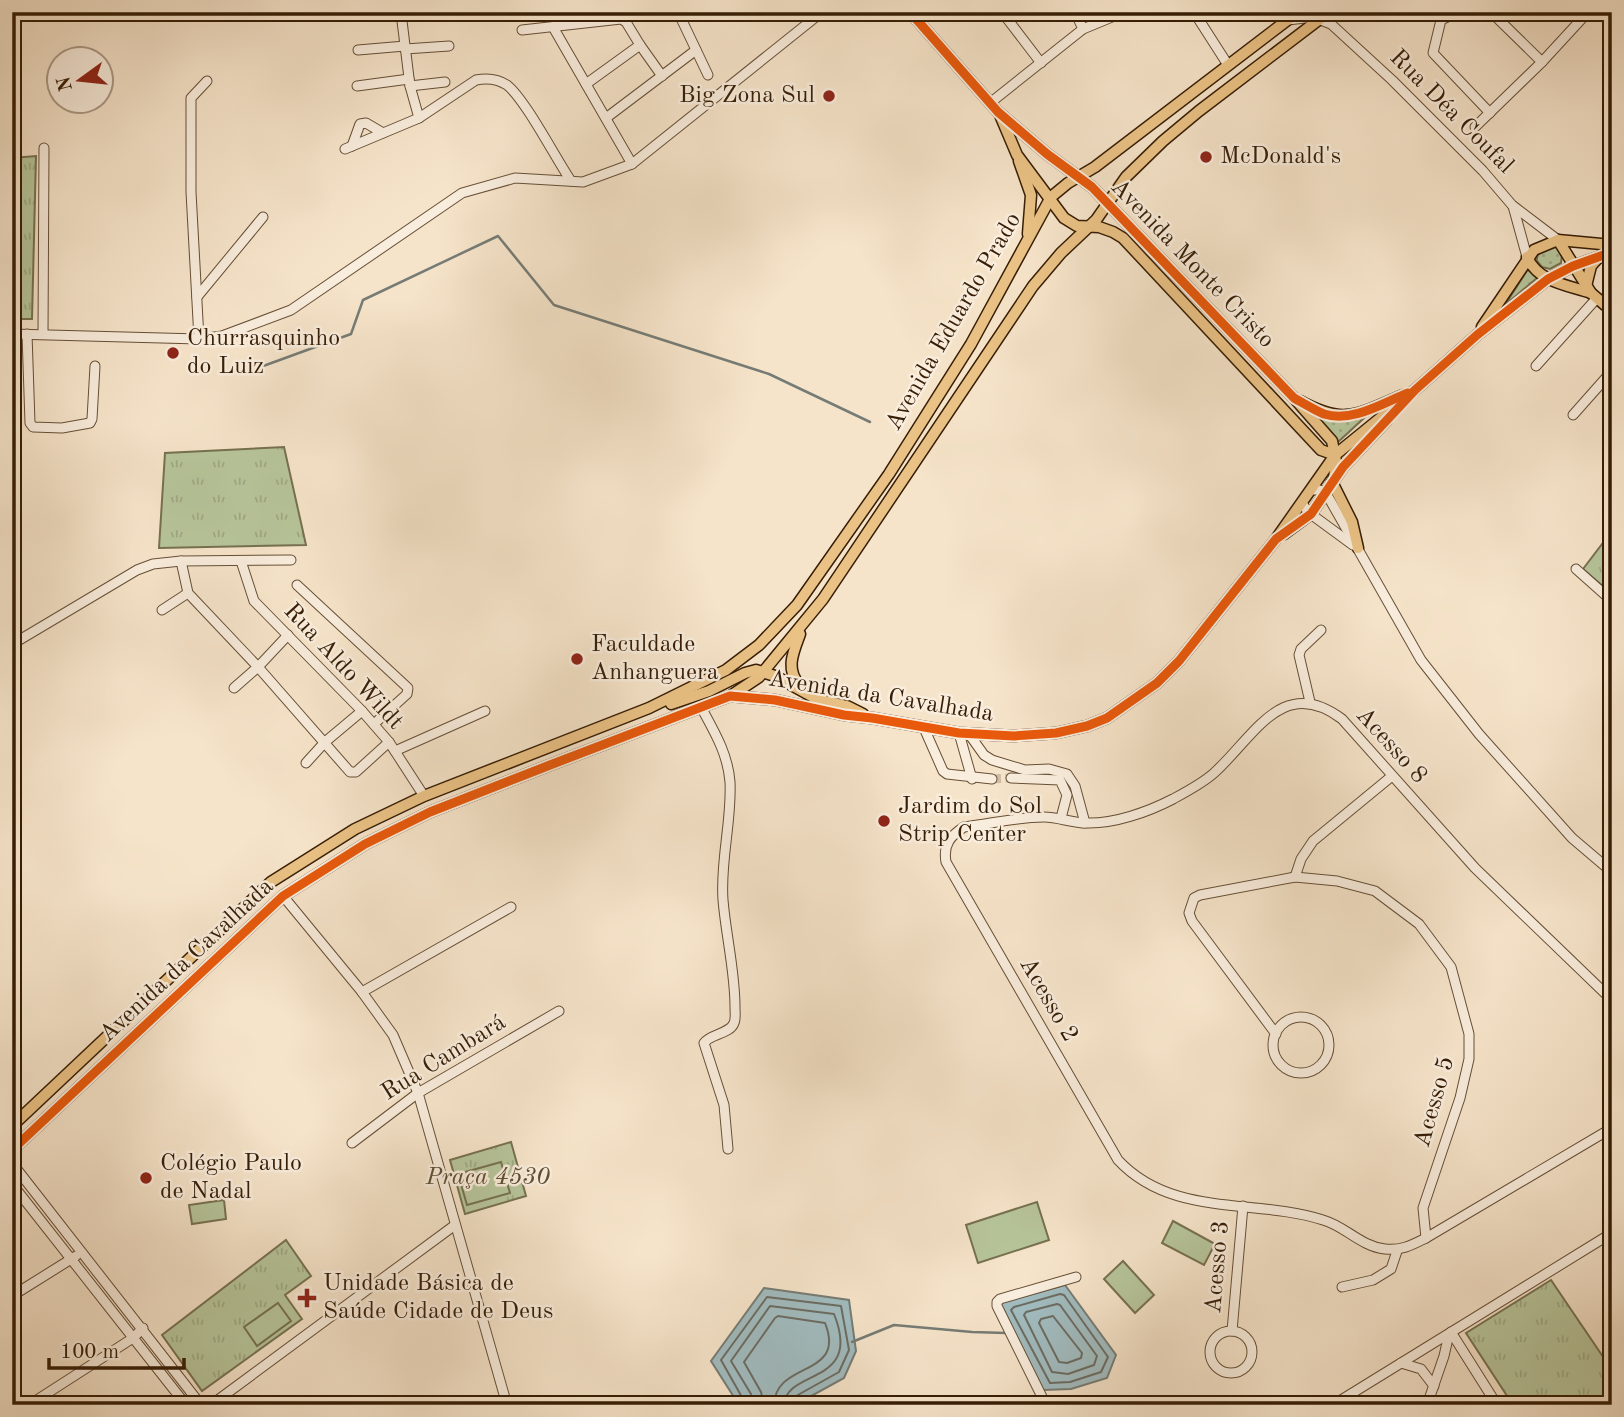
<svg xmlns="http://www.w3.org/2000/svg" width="1624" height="1417" viewBox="0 0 1624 1417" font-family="'Old Standard TT',serif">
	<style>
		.grass { fill: url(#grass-dots); stroke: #767150; stroke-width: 2 }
		.park { fill: url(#park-tufts); stroke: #767150; stroke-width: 2 }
		.pitch { fill: #b7c59b; stroke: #767150; stroke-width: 2 }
		.water { fill: #a1bcc0; stroke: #767c75; stroke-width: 2 }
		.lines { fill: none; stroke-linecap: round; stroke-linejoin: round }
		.shore { stroke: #6c6c62; stroke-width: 2 }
		.stream { stroke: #767c75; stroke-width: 2.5 }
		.minor-tunnel { stroke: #d0bca3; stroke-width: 9; stroke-dasharray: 9 4.5; stroke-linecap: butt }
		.minor-casing { stroke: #664f36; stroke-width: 11 }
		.major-casing { stroke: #361d05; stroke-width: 13 }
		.minor { stroke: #f9eddd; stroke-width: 9 }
		.major { stroke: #ebc285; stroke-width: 10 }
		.cycleway-casing { stroke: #f9eddd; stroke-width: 13 }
		.cycleway { stroke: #e8590c; stroke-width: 9 }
		.poi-dot { fill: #8f2418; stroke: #f9eddd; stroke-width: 2.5 }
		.labels { text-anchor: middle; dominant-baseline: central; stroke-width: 5; stroke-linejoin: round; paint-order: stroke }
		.poi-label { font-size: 24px; fill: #361d05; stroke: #f9eddd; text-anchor: start }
		.street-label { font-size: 24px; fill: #361d05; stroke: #f9eddd }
		.park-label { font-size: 24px; font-style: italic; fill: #5d4f32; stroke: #f9eddd }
	</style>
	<defs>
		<pattern id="grass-dots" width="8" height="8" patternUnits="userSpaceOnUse" patternTransform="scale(1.75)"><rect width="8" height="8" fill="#b7c59b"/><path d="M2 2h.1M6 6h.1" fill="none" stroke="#9ea984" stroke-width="1.8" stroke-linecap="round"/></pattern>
		<pattern id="park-tufts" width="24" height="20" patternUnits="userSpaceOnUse" patternTransform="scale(1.75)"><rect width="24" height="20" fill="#b7c59b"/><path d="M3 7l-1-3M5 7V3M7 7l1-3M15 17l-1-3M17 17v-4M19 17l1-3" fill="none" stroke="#9ea984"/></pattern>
	</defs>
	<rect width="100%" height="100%" fill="#f6e4ca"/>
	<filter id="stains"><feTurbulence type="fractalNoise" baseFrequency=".00286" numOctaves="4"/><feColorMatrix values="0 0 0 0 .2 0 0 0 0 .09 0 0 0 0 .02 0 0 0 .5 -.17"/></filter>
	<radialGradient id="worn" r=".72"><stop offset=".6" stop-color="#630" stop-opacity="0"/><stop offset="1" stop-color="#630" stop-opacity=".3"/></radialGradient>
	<!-- grass -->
	<g class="grass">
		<path d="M1556,246L1562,255L1561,263L1550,269L1542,267L1537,261C1536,250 1547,249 1556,246Z"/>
		<path d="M1528,269L1537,278L1505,305Z"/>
		<path d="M1316,418C1333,422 1347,422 1364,418L1338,442Z"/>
	</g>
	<!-- park -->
	<g class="park">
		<path d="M36,156L32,319H12V158Z"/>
		<path d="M284,447L306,545L159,548L165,453Z"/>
		<path d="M1612,531V594L1583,569Z"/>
		<path d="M511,1142L526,1196L465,1214L450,1160Z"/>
		<path d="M286,1240L311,1276L285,1295L302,1319L202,1391L162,1335Z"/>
		<path d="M1551,1280L1612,1370V1405H1513L1466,1333Z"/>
	</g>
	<!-- pitch -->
	<g class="pitch">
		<path d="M501,1162L510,1193L467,1205L458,1174Z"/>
		<path d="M224,1200L226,1219L192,1224L189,1205Z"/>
		<path d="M1037,1202L1049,1240L978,1263L966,1225Z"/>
		<path d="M1173,1221L1215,1244L1204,1265L1162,1243Z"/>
		<path d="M1123,1261L1154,1295L1135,1313L1104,1279Z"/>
		<path d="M278,1303L291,1321L257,1346L244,1327Z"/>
	</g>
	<!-- water -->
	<g class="water">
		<path d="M1065,1285L1116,1355L1107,1378L1071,1389L1043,1390L1000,1303Z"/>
		<path d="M764,1288L849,1300L856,1351L844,1378L795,1405H739L711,1361Z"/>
	</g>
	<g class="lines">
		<!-- shore -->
		<g class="shore">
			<path d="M1060,1294L1064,1295L1108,1357L1101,1372L1070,1382L1050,1383L1011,1310L1014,1307Z"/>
			<path d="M1057,1304L1060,1305L1097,1356L1094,1365L1068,1374L1052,1372L1024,1315L1026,1312Z"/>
			<path d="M1053,1316L1082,1353L1081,1358L1067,1363L1059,1362L1039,1323L1041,1319Z"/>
			<path d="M744,1405L743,1399L721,1360L767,1297L841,1306L849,1350L839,1372L796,1396L793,1405"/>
			<path d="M753,1405L751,1394L731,1361L770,1306L834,1314C863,1386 786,1368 784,1405"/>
			<path d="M764,1405L761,1392L744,1362L775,1318L778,1316L825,1323C847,1378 775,1360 774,1405"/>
		</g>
		<!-- stream -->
		<g class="stream">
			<path d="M255,369L351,334L363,300L498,236L554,305L769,374L870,422"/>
			<path d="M852,1342L894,1325L972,1332L1006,1333"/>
		</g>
		<!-- minor-tunnel -->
		<path class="minor-tunnel" d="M992,779L1011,778"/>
		<defs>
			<g id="minor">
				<path d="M678,12L708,75"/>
				<path d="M1002,12L1041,63"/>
				<path d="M1075,12L1083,29"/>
				<path d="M1194,12L1228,65"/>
				<path d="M1458,12L1441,20L1433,53L1490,113"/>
				<path d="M1288,20L1313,17L1331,24L1392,80L1483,171L1512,205L1558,240"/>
				<path d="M402,21L410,86L419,118"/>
				<path d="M553,27L632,164"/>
				<path d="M522,30L621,19L626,22L640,45"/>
				<path d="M405,49L449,46"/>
				<path d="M358,50L405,46"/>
				<path d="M1542,62L1588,12"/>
				<path d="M586,84L640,45L662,76"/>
				<path d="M357,86L409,79"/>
				<path d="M410,86L445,82"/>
				<path d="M990,103L1083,29L1124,12"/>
				<path d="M606,118L696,50"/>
				<path d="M1475,127L1542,62L1491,12"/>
				<path d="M352,146L360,124L366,123L383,133"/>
				<path d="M345,149L419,118L476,80C486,78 498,79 507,85C525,99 556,159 571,181"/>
				<path d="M1513,206L1527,257"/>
				<path d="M197,297L263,217"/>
				<path d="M12,334L199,339L222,336L291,310L462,193L515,178L583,182L632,164L822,12"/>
				<path d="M27,334L30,423L33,427L62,428L90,423L92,419L95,366"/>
				<path d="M43,334L44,148"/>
				<path d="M199,339L191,192V98L207,81"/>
				<path d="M1536,366L1597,298"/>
				<path d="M1573,415L1612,371"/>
				<path d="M1608,464L1612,460"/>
				<path d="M1311,490H1320L1326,493L1421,660L1479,734L1572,838L1612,872"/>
				<path d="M1302,503L1308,512L1353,545"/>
				<path d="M181,561L188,593L258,667L350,772H356L389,742"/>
				<path d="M241,561L254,601L362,711L389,742L424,796"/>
				<path d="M1576,569L1612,601"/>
				<path d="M297,585L408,688L407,694L374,724"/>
				<path d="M162,610L188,593"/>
				<path d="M16,642L137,570L153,564L181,561L291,560"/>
				<path d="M234,688L258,667L288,635"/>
				<path d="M1310,702L1299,655L1301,649L1321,630"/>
				<path d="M701,707C714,731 728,754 730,782C732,821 720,861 723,900C726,936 735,971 735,1007C735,1012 736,1019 734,1023C730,1034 710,1034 704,1043L724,1105L728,1149"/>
				<path d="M924,728L943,771L947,774L992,779"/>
				<path d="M959,733L972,779"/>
				<path d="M969,734L984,755L992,760L1025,770L1049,769L1067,774L1075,786L1085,823"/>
				<path d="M395,751L485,711"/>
				<path d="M306,763L325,742L362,711"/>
				<path d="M1011,778L1060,780L1067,795L1061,818"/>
				<path d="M1295,877L1301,859L1313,841L1392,776"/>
				<path d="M283,896L362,992L393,1035L418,1093L507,1405"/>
				<path d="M362,992L511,907"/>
				<circle cx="1301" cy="1045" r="28"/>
				<path d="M1276,1034L1192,921L1189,913L1194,898L1200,895L1295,877L1337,881L1375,891L1419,924L1451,967L1469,1034V1059L1460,1098L1423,1208L1426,1238L1612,1128"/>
				<path d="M352,1143L418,1093L559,1011"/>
				<path d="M12,1163L201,1405"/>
				<path d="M12,1184L186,1405"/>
				<path d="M1426,1238C1412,1245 1401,1251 1385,1249C1360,1246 1345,1226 1323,1220C1254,1198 1172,1218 1118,1160L946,862C943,845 950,836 964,827C990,824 1018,817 1044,817C1058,817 1072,823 1086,823C1114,824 1148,812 1173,799C1186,792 1203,783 1214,773C1254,737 1282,674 1342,719L1475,868L1612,1000"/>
				<path d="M1342,1287L1373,1280L1391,1269L1397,1251"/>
				<path d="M12,1296L76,1256"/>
				<path d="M1232,1331L1243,1206"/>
				<circle cx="1231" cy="1352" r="21"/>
				<path d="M1451,1332L1497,1405"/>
				<path d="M1401,1363L1421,1369L1434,1386"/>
				<path d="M29,1405L133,1338L143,1328"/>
				<path d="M211,1405L455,1225"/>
				<path d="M1046,1405L997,1306V1302L1000,1299L1076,1277"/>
				<path d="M1333,1405L1612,1233"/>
				<path d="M1427,1405L1444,1356L1449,1334"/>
			</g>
			<g id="major">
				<path d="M910,12L998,112L1047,154L1092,187L1294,398L1332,441L1336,461L1334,479"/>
				<path d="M1000,115L1017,155L1064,218L1077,226L1099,227L1113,232L1123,238L1321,450L1335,455"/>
				<path d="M1019,161L1031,195L1028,234"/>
				<path d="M1558,240L1591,293L1612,311"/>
				<path d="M1527,257C1538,282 1567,285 1591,293"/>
				<path d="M1586,286L1591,266L1599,257"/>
				<path d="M1482,327L1534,250L1558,240L1612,245"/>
				<path d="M1300,401C1346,426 1357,414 1403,395"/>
				<path d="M1332,482L1352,522L1358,548"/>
				<path d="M1284,534L1311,514L1343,467L1387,420"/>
				<path d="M800,634C793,653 785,669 800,686"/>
				<path d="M732,695L759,677L823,599L1033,286L1061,253L1096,220L1126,177L1163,141L1199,111L1329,12"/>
				<path d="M671,704L709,691L745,673L756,670L775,676L817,699L847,706L863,714"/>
				<path d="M12,1126L271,882L355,829L424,796L649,708L726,670L759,645L797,605L889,474L971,344L1051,197L1068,183L1095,167L1298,12"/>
				<path d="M12,1150L283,896L365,844L430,812L550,765L730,696L775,700L844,715L872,718L959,733L1014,736L1056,733L1087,726L1107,718L1157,683L1179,661L1276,539L1335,455L1415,390L1477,335L1548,279L1573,266L1612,252"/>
			</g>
		</defs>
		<!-- minor casing -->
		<use href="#minor" class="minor-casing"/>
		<!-- major casing -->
		<use href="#major" class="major-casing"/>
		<!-- minor -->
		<use href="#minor" class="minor"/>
		<!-- major -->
		<use href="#major" class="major"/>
		<defs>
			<g id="cycleway">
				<path d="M910,12L998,112L1047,154L1092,187L1294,398C1303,403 1314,410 1324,414C1352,423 1383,403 1408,393"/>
				<path d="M12,1150L283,896L365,844L430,812L550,765L730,696L775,700L844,715L872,718L959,733L1014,736L1056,733L1087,726L1107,718L1157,683L1179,661L1276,539L1311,514L1343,467L1415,390L1477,335L1548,279L1573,266L1612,252"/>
			</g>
		</defs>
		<!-- cycleway casing -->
		<use href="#cycleway" class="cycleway-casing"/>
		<!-- cycleway -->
		<use href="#cycleway" class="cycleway"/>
	</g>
	<!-- markers -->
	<g class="poi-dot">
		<circle cx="829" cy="96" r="7"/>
		<circle cx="1206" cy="157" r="7"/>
		<circle cx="173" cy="353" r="7"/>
		<circle cx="577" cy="659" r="7"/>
		<circle cx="884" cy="821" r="7"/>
		<circle cx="146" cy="1178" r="7"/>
		<path d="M303.5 1287.5h7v7h7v7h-7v7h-7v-7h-7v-7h7z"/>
	</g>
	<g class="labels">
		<!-- poi labels -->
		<g class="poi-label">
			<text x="815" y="96" text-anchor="end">Big Zona Sul</text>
			<text x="1220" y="157">McDonald's</text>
			<text x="187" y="339">Churrasquinho<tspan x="187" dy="28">do Luiz</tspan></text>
			<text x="591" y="645">Faculdade<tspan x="591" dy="28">Anhanguera</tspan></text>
			<text x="898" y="807">Jardim do Sol<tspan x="898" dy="28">Strip Center</tspan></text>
			<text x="160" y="1164">Colégio Paulo<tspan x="160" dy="28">de Nadal</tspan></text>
			<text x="323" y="1284">Unidade Básica de<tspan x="323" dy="28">Saúde Cidade de Deus</tspan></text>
		</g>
		<!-- street labels -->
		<g class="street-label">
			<text transform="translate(1451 112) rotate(45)">Rua Déa Coufal</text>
			<text transform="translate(1192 264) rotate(46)">Avenida Monte Cristo</text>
			<text transform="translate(954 322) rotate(-60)">Avenida Eduardo Prado</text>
			<text transform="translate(343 667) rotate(47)">Rua Aldo Wildt</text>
			<text transform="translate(881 697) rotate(9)">Avenida da Cavalhada</text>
			<text transform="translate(1391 746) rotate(48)">Acesso 8</text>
			<text transform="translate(187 961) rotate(-43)">Avenida da Cavalhada</text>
			<text transform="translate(1048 1000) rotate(60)">Acesso 2</text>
			<text transform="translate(444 1058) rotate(-32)">Rua Cambará</text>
			<text transform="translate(1435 1102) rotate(-74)">Acesso 5</text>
			<text transform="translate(1218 1267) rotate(-85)">Acesso 3</text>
		</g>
		<!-- park labels -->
		<g class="park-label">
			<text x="488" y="1178">Praça 4530</text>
		</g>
	</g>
	<!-- margin -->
	<rect width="1624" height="1417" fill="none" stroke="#f6e4ca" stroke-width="42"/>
	<rect x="14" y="14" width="1596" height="1389" fill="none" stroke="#361d05" stroke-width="3.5"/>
	<rect x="21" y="21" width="1582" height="1375" fill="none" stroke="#361d05" stroke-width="2"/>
	<!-- north arrow -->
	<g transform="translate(80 80) rotate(255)"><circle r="33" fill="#f9eddd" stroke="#ab9a87" stroke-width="2"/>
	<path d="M0-5L12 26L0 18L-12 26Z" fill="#8f2418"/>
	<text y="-10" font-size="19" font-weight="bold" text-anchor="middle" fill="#361d05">N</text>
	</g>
	<!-- scale -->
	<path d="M49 1358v10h135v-10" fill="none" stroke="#361d05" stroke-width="3.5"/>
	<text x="60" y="1358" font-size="21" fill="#361d05" stroke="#f9eddd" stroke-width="5" paint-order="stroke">100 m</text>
	<rect width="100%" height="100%" filter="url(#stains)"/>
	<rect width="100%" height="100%" fill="url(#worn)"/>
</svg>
